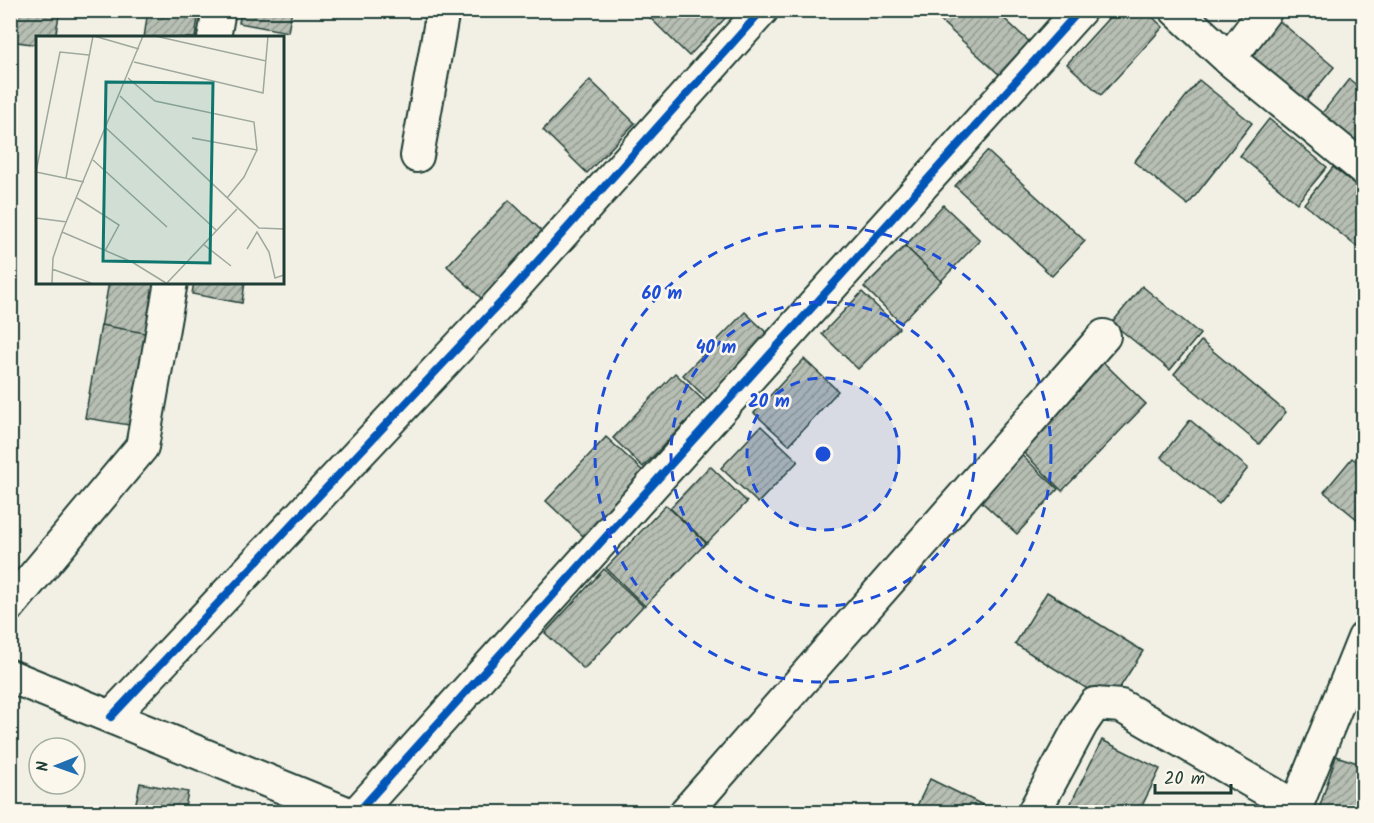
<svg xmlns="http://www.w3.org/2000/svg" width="1374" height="823" viewBox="0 0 1374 823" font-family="Kalam,sans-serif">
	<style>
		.building { fill: url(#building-hatch); stroke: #1f3d34; stroke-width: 1.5 }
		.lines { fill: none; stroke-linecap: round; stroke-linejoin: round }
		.minor-casing { stroke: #1f3d34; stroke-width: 36 }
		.minor { stroke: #fbf7ec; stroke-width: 32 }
		.cycleway-casing { stroke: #fbf7ec; stroke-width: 11 }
		.cycleway { stroke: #0057b8; stroke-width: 8 }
		.ring { fill: none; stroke: #1d4ed8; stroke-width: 3; stroke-dasharray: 10 8 }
		.inset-road { fill: none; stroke: #9ea89e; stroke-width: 1.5 }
		.view { fill: #0f766e; fill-opacity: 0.15; stroke: #0f766e; stroke-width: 3 }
		.inset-edge { fill: none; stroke: #1f3d34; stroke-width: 3 }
		.centre { fill: #1d4ed8; stroke: #fbf7ec; stroke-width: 3 }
		.ring-label { font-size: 18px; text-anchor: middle; font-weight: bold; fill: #1d4ed8; stroke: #fbf7ec; stroke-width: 5; stroke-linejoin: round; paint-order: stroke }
	</style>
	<defs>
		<pattern id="building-hatch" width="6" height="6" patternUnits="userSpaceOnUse" patternTransform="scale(1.5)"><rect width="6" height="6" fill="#b7beb3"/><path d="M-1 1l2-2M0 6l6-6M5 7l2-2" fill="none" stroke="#949c92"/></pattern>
	</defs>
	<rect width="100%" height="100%" fill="#f2f0e5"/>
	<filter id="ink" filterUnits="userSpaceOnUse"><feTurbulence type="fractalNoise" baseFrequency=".0167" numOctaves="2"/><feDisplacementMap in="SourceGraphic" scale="12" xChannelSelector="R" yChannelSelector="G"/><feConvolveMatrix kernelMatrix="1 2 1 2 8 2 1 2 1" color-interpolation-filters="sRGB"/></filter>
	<g filter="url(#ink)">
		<!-- building -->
		<g class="building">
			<path d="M10,10H60L55,38H38V45L10,41Z"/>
			<path d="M148,10H199L195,38H144Z"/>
			<path d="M241,10H292L288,32L239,23Z"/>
			<path d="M642,10H733L689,56Z"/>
			<path d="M932,10H995L1034,46L1004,79L931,12Z"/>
			<path d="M1116,10H1145L1163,27L1101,95L1067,64Z"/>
			<path d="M1276,18L1334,67L1304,103L1246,56Z"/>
			<path d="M1349,79L1364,91V152L1319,117Z"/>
			<path d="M590,80L635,123L587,173L543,130Z"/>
			<path d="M1199,80L1252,123L1188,205L1134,162Z"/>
			<path d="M1269,119L1327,167L1297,203L1240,156Z"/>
			<path d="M987,151L1085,241L1052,276L955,186Z"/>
			<path d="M1333,167L1364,192V249L1362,251L1304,204Z"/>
			<path d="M509,200L544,233L482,299L447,266Z"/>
			<path d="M943,205L980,240L941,281L905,246Z"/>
			<path d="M905,246L941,281L901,323L864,287Z"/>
			<path d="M109,282H160L151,336L101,327Z"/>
			<path d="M194,282H245L242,303L192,294Z"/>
			<path d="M1142,286L1200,334L1170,370L1112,323Z"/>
			<path d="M862,292L899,328L858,369L822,334Z"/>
			<path d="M745,312L771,337L708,400L683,375Z"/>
			<path d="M101,325L151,334L135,426L85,418Z"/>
			<path d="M1201,341L1286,412L1259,444L1174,374Z"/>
			<path d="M804,359L838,391L789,445L754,413Z"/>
			<path d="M1103,362L1146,404L1062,491L1020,449Z"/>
			<path d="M675,373L705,402L643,467L613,438Z"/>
			<path d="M1190,420L1248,468L1219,504L1161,457Z"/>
			<path d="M761,426L798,461L758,503L721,468Z"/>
			<path d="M606,437L644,472L583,536L546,501Z"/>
			<path d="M1016,450L1058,489L1017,534L974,495Z"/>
			<path d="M1352,458L1364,467V525L1324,492Z"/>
			<path d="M710,466L747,502L707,543L670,508Z"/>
			<path d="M666,505L706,543L645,606L606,568Z"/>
			<path d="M604,569L643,606L584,669L545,633Z"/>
			<path d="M1047,592L1143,651L1110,703L1015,644Z"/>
			<path d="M1102,740L1160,769L1139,812H1075L1068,809Z"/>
			<path d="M1336,756L1364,765V812H1318Z"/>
			<path d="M930,779L997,812H914Z"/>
			<path d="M140,783L188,792L184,812H134Z"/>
		</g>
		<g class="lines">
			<defs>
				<g id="minor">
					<path d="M1176,10L1229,59L1364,169"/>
					<path d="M214,38L219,10"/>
					<path d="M1229,59L1266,10"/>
					<path d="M417,156L443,10"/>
					<path d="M10,605L142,447L171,282"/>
					<path d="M10,676L344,812"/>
					<path d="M111,717L502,301L762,10"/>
					<path d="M358,812L1080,10"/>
					<path d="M686,812L1104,336"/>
					<path d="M1034,812L1082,723L1095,704L1121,706L1296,807"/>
					<path d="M1294,812L1364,638"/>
				</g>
			</defs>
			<!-- minor casing -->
			<use href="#minor" class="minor-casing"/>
			<!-- minor -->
			<use href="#minor" class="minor"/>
			<defs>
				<g id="cycleway">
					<path d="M111,717L502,301L762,10"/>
					<path d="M358,812L1080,10"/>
				</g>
			</defs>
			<!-- cycleway casing -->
			<use href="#cycleway" class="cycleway-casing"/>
			<!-- cycleway -->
			<use href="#cycleway" class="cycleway"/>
		</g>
	</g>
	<!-- distance rings -->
	<circle cx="823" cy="454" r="76" fill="#1d4ed8" fill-opacity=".12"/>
	<g class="ring">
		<circle cx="823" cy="454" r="76"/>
		<circle cx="823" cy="454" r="152"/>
		<circle cx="823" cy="454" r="228"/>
	</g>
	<!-- overview -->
	<g transform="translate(36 36)">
		<rect width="248" height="248" fill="#f2f0e5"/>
		<path class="inset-road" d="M58,0L103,13M119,0L230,25M98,26L227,57L232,0M92,42L119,65L218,86L221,114L156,102M84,60L223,192L248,193M70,92L180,194M57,124L131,191M0,136L24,16L53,19M0,136L48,146M30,142L57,0M41,162L83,189L69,215M191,162L208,141L221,114M0,182L31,186M26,196L96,226L130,247M167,208L195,230M211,213L221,196L233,216L239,242L248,239M16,233L55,247M16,247L17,222L26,196L107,0M131,247L201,173"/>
		<path class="view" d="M70,46L177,47L174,227L67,225Z"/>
		<rect width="248" height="248" class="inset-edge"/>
	</g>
	<circle cx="823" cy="454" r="9" class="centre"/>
	<g class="ring-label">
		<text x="662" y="299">60 m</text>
		<text x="716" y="353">40 m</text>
		<text x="769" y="407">20 m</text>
	</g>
	<!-- margin -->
	<rect width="1374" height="823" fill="none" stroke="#fbf7ec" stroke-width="36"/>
	<rect x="18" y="18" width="1338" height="787" fill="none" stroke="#1f3d34" stroke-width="2" filter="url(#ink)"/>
	<!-- north arrow -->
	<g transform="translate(57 766) rotate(269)"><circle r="28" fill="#fbf7ec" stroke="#a3ada2" stroke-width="1.5"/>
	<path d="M0-4.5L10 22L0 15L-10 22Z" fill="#1f6fb2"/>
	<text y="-9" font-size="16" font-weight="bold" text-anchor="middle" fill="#1f3d34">N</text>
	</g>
	<!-- scale -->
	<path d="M1155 784v9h76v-9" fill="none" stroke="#1f3d34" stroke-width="3"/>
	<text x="1164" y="784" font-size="18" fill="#1f3d34" stroke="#fbf7ec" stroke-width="4.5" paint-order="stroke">20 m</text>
</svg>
